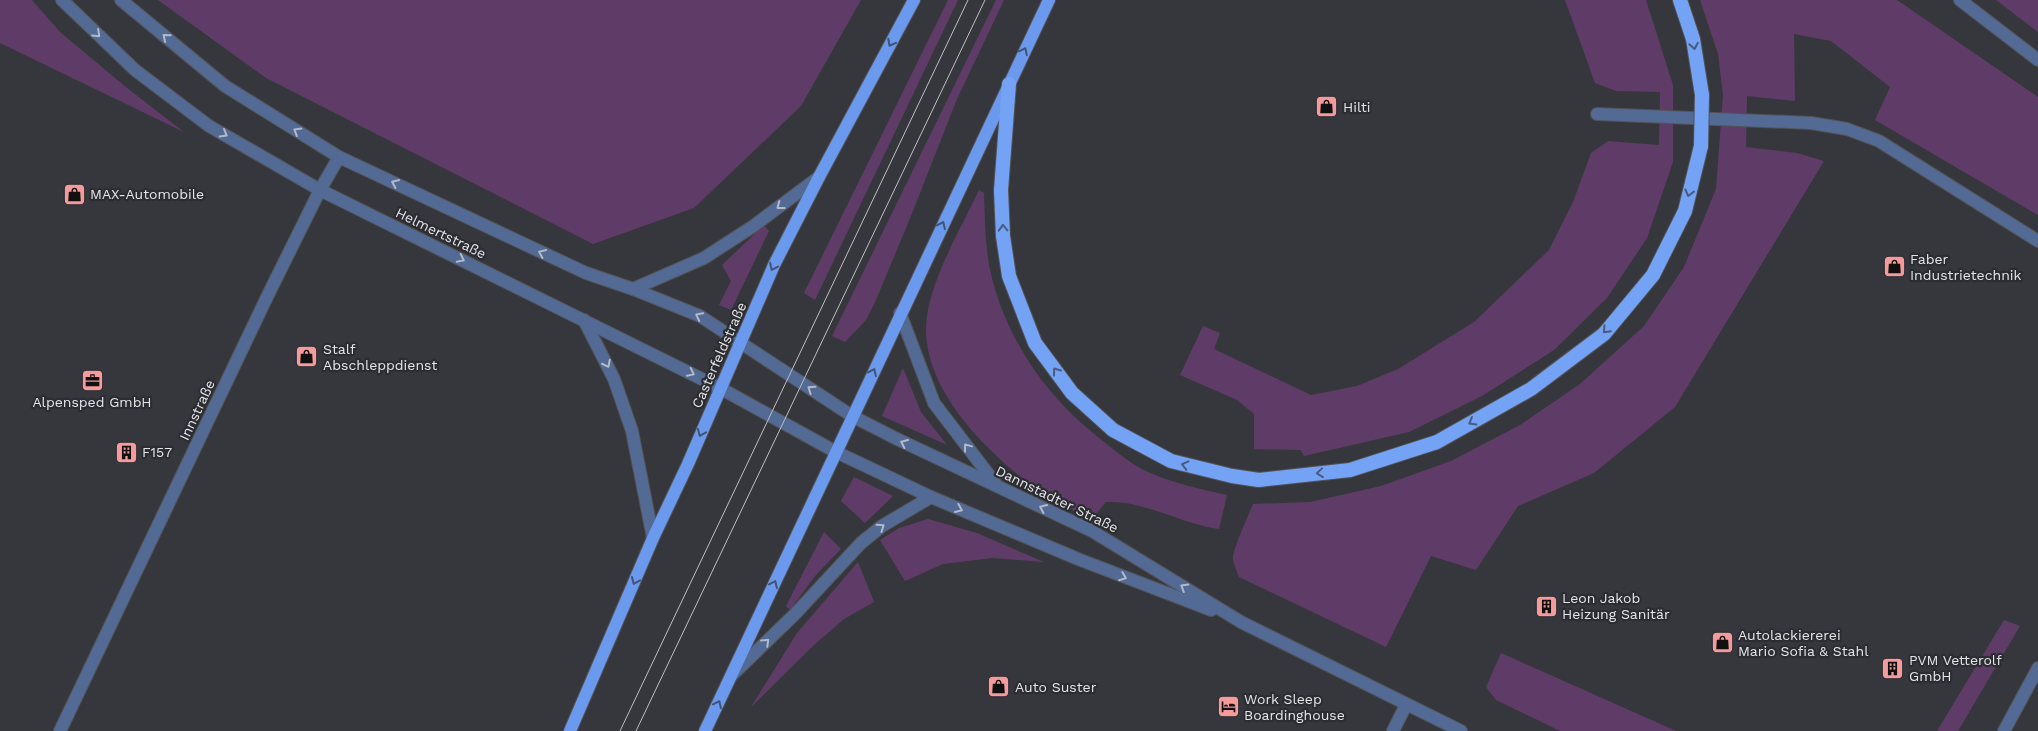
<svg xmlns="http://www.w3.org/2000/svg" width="2038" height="731" viewBox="0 0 2038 731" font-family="'Work Sans',sans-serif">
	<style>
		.green { fill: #5f3c67 }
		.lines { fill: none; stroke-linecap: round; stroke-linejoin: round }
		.minor-casing { stroke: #525357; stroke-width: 14 }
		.tertiary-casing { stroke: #525357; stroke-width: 14 }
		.primary-casing { stroke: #525357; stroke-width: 14 }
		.trunk-casing { stroke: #525357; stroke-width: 16 }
		.minor { stroke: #526a94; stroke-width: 12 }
		.tertiary { stroke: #526a94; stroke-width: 12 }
		.primary { stroke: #6a99ee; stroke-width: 12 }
		.trunk { stroke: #74a3f6; stroke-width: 14 }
		.tram { stroke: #bebec1; stroke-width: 1 }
		.trunk-bridge-casing { stroke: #525357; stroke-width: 16; stroke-linecap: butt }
		.trunk-bridge { stroke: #74a3f6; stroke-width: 14 }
		.oneway { stroke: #b1b9ca }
		.oneway2 { stroke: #425374 }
		.oneway3 { stroke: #495c80 }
		.labels { text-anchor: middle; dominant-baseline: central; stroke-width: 4.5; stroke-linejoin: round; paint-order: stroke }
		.poi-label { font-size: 14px; fill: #e4e4e7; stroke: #2c2d32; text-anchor: start }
		.street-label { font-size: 14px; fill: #e4e4e7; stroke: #2c2d32 }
	</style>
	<rect width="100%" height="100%" fill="#36373c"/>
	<!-- green -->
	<g class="green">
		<path d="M0,0H32L60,32L127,88L184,132L0,43Z"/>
		<path d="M158,0H861L801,106L694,208L593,244L266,78Z"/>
		<path d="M948,0H958L815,300L804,293Z"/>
		<path d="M996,0H1004L957,99L911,216L876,300L866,320L845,342L832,336Z"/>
		<path d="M1565,0H1646L1673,85V162L1647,238L1607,298L1554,350L1482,396L1409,432L1304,456L1301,450L1254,449V414L1237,400L1180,375L1203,326L1220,333L1214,349L1311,395L1357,386L1398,369L1474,322L1549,250L1573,202L1591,153L1608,141L1659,145L1660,92L1616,91L1595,83Z"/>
		<path d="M1700,0H1897L2038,97V215L1875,120L1890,87L1831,41L1794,34L1795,101L1747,96L1746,147L1797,153L1824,161L1675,407L1594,473L1518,506L1476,570L1431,556L1386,647L1239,577C1237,572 1234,565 1233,559C1232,551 1249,514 1253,504L1310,502L1381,486L1451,461L1520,425L1580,384L1644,326L1684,267L1716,189L1723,95L1718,54Z"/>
		<path d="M1996,0H2038V32Z"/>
		<path d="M979,190L984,193C985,217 985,242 989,265C1003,334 1043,394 1098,437C1113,449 1130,464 1148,472C1173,483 1200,489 1227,495L1219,529C1181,524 1144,500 1106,502L1091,520C1073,509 1052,500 1035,488C985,451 917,384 927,316C933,275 961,228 979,190Z"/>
		<path d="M764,225L769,231L731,310L719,305L731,281L722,265Z"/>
		<path d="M903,368L921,412L947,445L882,416Z"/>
		<path d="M854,477L893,496L865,523L841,501Z"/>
		<path d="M928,519L977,533L1044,562L992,558L943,564L905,581L880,540L899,528Z"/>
		<path d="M824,532L841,549L815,576L790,610L786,606Z"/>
		<path d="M858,562L874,602L844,619L814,645L751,707L797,633Z"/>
		<path d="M2004,620L2020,626L1958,731H1937Z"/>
		<path d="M1501,653L1676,731H1560L1496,700L1486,687Z"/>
	</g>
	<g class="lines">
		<defs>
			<g id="minor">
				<path d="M1597,114L1811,123L1847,129L1879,141L2038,241"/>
				<path d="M900,313L934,403L995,483"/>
				<path d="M852,416L897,439L1092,531L1241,622L1461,731"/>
				<path d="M836,452L931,497L1078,559L1211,610"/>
				<path d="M731,676L795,614L861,543L882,526L931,497"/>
				<path d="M60,731L267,297L320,190L339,157"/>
				<path d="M1393,731L1406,705"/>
				<path d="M2004,731L2038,668"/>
			</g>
			<g id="tertiary">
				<path d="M62,0L135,70L209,126L320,190L720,388L836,452"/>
				<path d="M121,0L225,86L339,157L586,273L633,289L700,316L852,416"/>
				<path d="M1960,0L2038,60"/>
				<path d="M633,289L704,258L752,227L819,177"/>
				<path d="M584,320L614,379L632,431L653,538"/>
			</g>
			<g id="primary">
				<path d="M570,731L653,538L688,464L774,265L819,177L914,0"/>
				<path d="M705,731L1049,0"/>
			</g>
			<g id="trunk">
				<path d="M1680,0L1693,39L1702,95"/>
				<path d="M1009,84L1001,190L1003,236L1009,276L1035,343L1072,393L1113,430L1171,461L1232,476L1259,480L1350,470L1437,442L1531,389L1604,334L1653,275L1685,211L1701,146"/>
			</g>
		</defs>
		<!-- minor casing -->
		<use href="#minor" class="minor-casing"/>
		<!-- tertiary casing -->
		<use href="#tertiary" class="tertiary-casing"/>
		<!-- primary casing -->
		<use href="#primary" class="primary-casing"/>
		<!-- trunk casing -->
		<use href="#trunk" class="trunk-casing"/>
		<!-- minor -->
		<use href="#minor" class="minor"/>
		<!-- tertiary -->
		<use href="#tertiary" class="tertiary"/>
		<!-- primary -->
		<use href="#primary" class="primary"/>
		<!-- trunk -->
		<use href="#trunk" class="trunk"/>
		<!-- tram -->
		<g class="tram">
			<path d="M620,731L968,0"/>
			<path d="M636,731L985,0"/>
		</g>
		<defs>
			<path id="trunk-bridge" d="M1701,146L1702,95"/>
		</defs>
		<!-- trunk-bridge casing -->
		<use href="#trunk-bridge" class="trunk-bridge-casing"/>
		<!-- trunk-bridge -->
		<use href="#trunk-bridge" class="trunk-bridge"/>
	</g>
	<!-- one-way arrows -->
	<defs><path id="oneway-chevron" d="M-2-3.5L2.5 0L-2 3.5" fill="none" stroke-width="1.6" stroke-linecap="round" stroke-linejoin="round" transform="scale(1.25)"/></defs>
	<g class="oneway">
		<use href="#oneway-chevron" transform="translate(97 34) rotate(43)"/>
		<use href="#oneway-chevron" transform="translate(166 37) rotate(-140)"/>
		<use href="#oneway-chevron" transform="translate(297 131) rotate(-149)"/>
		<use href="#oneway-chevron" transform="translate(224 134) rotate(30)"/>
		<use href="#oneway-chevron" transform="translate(395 183) rotate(-155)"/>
		<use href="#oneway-chevron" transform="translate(780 206) rotate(143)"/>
		<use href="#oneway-chevron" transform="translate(542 253) rotate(-155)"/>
		<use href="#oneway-chevron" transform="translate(461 259) rotate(26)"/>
		<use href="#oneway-chevron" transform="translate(699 316) rotate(-153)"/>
		<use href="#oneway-chevron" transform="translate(607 364) rotate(63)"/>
		<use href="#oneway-chevron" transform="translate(691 373) rotate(26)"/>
		<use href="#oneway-chevron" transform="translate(811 389) rotate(-146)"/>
		<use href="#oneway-chevron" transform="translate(904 443) rotate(-155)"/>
		<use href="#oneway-chevron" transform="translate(967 447) rotate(-127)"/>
		<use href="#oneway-chevron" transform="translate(1043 508) rotate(-155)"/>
		<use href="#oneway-chevron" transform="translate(959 509) rotate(23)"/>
		<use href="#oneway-chevron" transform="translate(881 527) rotate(-35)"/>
		<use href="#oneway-chevron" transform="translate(1123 577) rotate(21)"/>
		<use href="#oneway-chevron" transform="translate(1184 587) rotate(-149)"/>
		<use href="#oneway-chevron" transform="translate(766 642) rotate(-44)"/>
	</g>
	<g class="oneway2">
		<use href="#oneway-chevron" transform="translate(891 43) rotate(118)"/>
		<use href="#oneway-chevron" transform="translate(1024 51) rotate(-64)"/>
		<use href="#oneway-chevron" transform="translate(942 225) rotate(-65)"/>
		<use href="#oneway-chevron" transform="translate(773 267) rotate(115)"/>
		<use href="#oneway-chevron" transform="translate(873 372) rotate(-65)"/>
		<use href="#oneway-chevron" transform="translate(701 433) rotate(113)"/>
		<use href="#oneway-chevron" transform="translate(635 581) rotate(113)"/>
		<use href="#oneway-chevron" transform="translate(774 584) rotate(-65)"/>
		<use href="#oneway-chevron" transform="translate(718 704) rotate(-64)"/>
	</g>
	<g class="oneway3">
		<use href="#oneway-chevron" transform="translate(1694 46) rotate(80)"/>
		<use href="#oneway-chevron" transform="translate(1689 193) rotate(104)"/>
		<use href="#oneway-chevron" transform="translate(1003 228) rotate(-92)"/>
		<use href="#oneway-chevron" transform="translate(1606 330) rotate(133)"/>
		<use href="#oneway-chevron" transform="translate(1056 371) rotate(-126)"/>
		<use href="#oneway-chevron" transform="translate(1472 422) rotate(150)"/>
		<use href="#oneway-chevron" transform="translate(1185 465) rotate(-166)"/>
		<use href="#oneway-chevron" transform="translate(1320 473) rotate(174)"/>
	</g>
	<!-- icons -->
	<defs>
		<symbol id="shop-square" viewBox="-11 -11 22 22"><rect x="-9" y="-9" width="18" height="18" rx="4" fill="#f59b9c" stroke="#2c2d32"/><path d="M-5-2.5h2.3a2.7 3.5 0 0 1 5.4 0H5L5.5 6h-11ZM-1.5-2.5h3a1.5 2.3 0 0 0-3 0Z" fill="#111"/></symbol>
		<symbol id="office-square" viewBox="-11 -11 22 22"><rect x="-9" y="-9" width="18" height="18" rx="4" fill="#f59b9c" stroke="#2c2d32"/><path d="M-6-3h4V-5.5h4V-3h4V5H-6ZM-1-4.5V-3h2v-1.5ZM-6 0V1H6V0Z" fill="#111"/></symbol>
		<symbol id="building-square" viewBox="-11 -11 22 22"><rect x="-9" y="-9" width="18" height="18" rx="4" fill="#f59b9c" stroke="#2c2d32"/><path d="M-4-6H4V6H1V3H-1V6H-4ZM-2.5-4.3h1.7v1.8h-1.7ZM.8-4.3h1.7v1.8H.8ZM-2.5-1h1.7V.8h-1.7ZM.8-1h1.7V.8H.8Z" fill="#111"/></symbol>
		<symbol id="hotel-square" viewBox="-11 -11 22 22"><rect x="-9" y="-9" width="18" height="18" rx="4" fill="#f59b9c" stroke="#2c2d32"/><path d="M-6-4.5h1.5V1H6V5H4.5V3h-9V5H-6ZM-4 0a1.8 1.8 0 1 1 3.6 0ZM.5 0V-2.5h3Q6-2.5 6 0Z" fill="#111"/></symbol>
	</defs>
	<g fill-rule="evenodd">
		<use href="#shop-square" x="1314" y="94" width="25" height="25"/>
		<use href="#shop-square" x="62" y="182" width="25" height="25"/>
		<use href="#shop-square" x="1882" y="254" width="25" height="25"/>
		<use href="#shop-square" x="294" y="344" width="25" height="25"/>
		<use href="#office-square" x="80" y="368" width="25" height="25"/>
		<use href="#building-square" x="114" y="440" width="25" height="25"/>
		<use href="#building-square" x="1534" y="594" width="25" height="25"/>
		<use href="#shop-square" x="1710" y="630" width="25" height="25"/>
		<use href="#building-square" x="1880" y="656" width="25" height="25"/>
		<use href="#shop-square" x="986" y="674" width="25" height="25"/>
		<use href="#hotel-square" x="1216" y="694" width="25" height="25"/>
	</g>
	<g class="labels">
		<!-- poi labels -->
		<g class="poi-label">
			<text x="1343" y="107">Hilti</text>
			<text x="90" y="194">MAX-Automobile</text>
			<text x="1910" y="259">Faber<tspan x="1910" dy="16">Industrietechnik</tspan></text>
			<text x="323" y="349">Stalf<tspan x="323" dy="16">Abschleppdienst</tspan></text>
			<text x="92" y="402" text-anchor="middle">Alpensped GmbH</text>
			<text x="142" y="452">F157</text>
			<text x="1562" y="598">Leon Jakob<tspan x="1562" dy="16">Heizung Sanitär</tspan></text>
			<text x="1738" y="635">Autolackiererei<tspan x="1738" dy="16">Mario Sofia &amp; Stahl</tspan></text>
			<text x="1909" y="660">PVM Vetterolf<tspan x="1909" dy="16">GmbH</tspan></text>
			<text x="1015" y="687">Auto Suster</text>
			<text x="1244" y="699">Work Sleep<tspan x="1244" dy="16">Boardinghouse</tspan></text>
		</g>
		<!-- street labels -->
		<g class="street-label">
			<text transform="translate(441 233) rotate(26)">Helmertstraße</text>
			<text transform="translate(719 355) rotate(-66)">Casterfeldstraße</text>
			<text transform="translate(197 410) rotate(-65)">Innstraße</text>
			<text transform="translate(1057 499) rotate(26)">Dannstadter Straße</text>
		</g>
	</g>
</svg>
